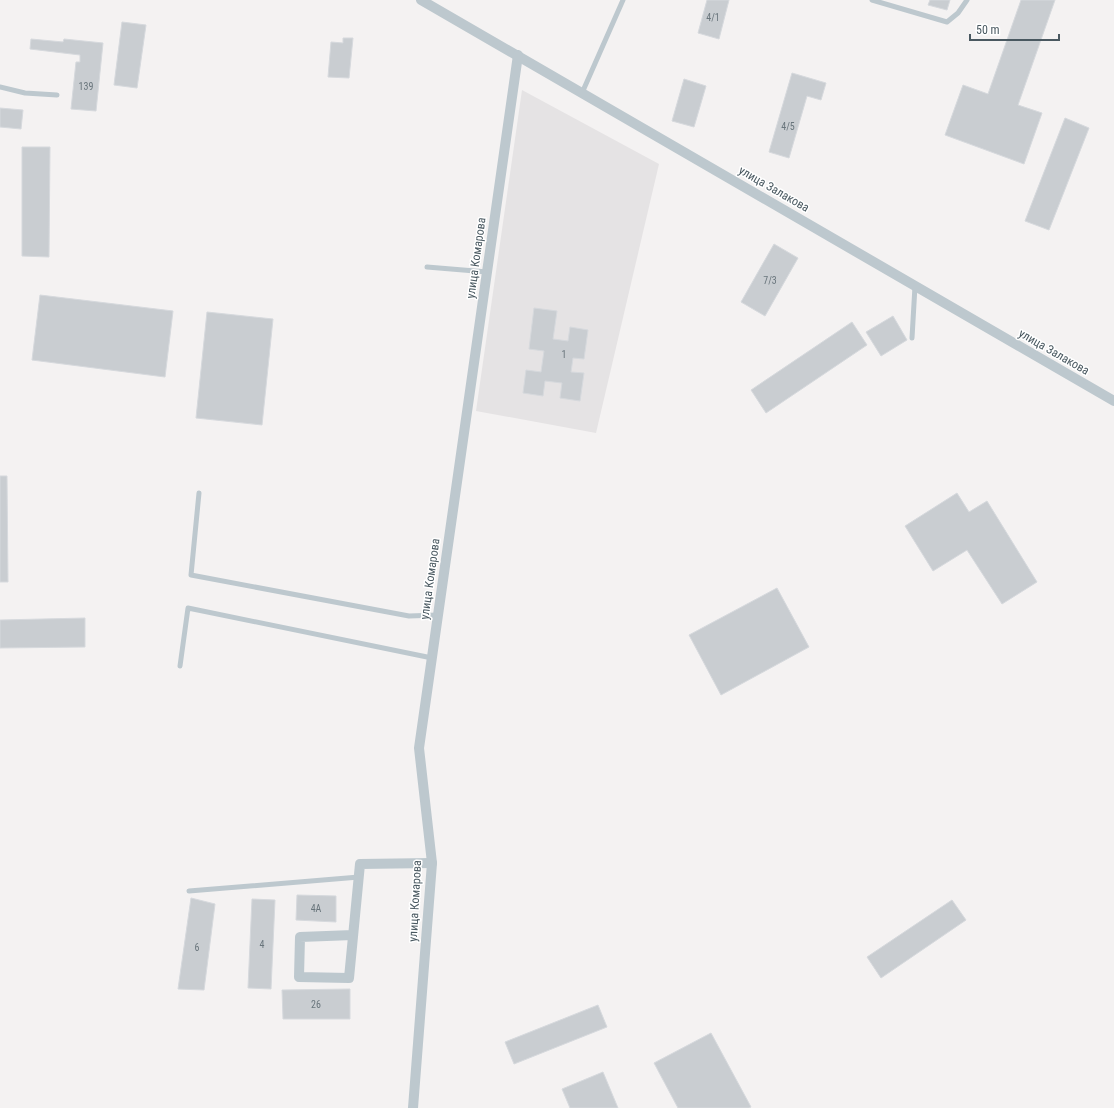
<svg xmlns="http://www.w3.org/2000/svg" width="1114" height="1108" viewBox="0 0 1114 1108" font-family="'Roboto Condensed',sans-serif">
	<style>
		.education { fill: #e5e3e4 }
		.building { fill: #c9cdd1; stroke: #d6d9dd }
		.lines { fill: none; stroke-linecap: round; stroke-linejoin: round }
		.service { stroke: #bdc8ce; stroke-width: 5 }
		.minor { stroke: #bdc8ce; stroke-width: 10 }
		.labels { text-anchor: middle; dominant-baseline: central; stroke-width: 3; stroke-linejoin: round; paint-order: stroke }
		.number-label { font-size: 10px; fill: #69757c }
		.street-label { font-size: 12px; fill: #495860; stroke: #fff }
	</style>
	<rect width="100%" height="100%" fill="#f4f2f2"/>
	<!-- education -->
	<path class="education" d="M522,90L659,164L596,433L476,411Z"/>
	<!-- building -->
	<g class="building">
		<path d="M707,0H729L719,39L698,33Z"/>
		<path d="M930,0H950L947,10L928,5Z"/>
		<path d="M1021,0H1055L1018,105L1042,113L1024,164L945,135L963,85L988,94Z"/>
		<path d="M122,22L146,25L137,88L114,85Z"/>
		<path d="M343,38H353L349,78L328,77L331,42L343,43Z"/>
		<path d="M31,39L63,42L64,39L103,43L96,111L71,109L76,62H80V55L30,49Z"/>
		<path d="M792,73L826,83L821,100L807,96L789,158L769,152Z"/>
		<path d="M684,79L706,86L694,127L672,121Z"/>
		<path d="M0,108L23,110L21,129L0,127Z"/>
		<path d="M1065,118L1089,128L1049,230L1025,221Z"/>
		<path d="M22,147H50L49,257L22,256Z"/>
		<path d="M774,244L798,258L765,316L741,302Z"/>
		<path d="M40,295L173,311L165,377L32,360Z"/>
		<path d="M534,308L557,311L553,339L568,341L570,327L588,330L584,359L573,358L571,372L584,373L580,401L560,398L562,383L545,381L543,396L523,393L526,370L541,372L544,351L529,349Z"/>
		<path d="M207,312L273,319L262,425L196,418Z"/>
		<path d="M893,316L907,340L881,356L866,332Z"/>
		<path d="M852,322L867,345L766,413L751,390Z"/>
		<path d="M0,476H7L8,582H0Z"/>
		<path d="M957,493L969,512L987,501L1037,582L1002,604L967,550L933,571L905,526Z"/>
		<path d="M777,588L809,647L721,695L689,635Z"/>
		<path d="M85,618V647L0,648V620Z"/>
		<path d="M297,895L336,896V922L296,920Z"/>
		<path d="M191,898L215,904L204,990L178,989Z"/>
		<path d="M252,899L275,900L271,989L248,988Z"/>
		<path d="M952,900L966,920L881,978L867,957Z"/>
		<path d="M350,989V1019H283L282,990Z"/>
		<path d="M598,1005L607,1027L514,1064L505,1042Z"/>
		<path d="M711,1033L751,1107L749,1108H678L654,1063Z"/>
		<path d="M603,1072L618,1108H570L562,1089Z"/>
	</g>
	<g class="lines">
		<!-- service -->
		<g class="service">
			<path d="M872,0L947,22L958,13L967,0"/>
			<path d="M0,87L25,93L57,95"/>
			<path d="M582,93L623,0"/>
			<path d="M427,267L487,272"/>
			<path d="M912,338L915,286"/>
			<path d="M199,493L191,575L409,616L438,615"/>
			<path d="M180,666L188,608L432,658"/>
			<path d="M189,891L359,877"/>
		</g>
		<!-- minor -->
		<g class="minor">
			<path d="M421,0L1114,401"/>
			<path d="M353,935L300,937L299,977L349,978L360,864L432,863"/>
			<path d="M413,1108L432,863L419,748L518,55"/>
		</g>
	</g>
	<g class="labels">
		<!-- number labels -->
		<g class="number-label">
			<text x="713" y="17">4/1</text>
			<text x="86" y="86">139</text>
			<text x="788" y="126">4/5</text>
			<text x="770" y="280">7/3</text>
			<text x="564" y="354">1</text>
			<text x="316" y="908">4А</text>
			<text x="262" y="944">4</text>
			<text x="197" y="947">6</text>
			<text x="316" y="1004">26</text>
		</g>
		<!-- street labels -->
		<g class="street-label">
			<text transform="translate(774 189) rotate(30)">улица Залакова</text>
			<text transform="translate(476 258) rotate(-82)">улица Комарова</text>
			<text transform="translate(1054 352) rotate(30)">улица Залакова</text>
			<text transform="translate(430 579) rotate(-82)">улица Комарова</text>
			<text transform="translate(415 901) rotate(-87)">улица Комарова</text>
		</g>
	</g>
	<!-- scale -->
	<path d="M970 34v6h89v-6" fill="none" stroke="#495860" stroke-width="2"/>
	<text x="976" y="34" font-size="12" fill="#495860" stroke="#ffffff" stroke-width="3" paint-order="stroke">50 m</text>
</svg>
